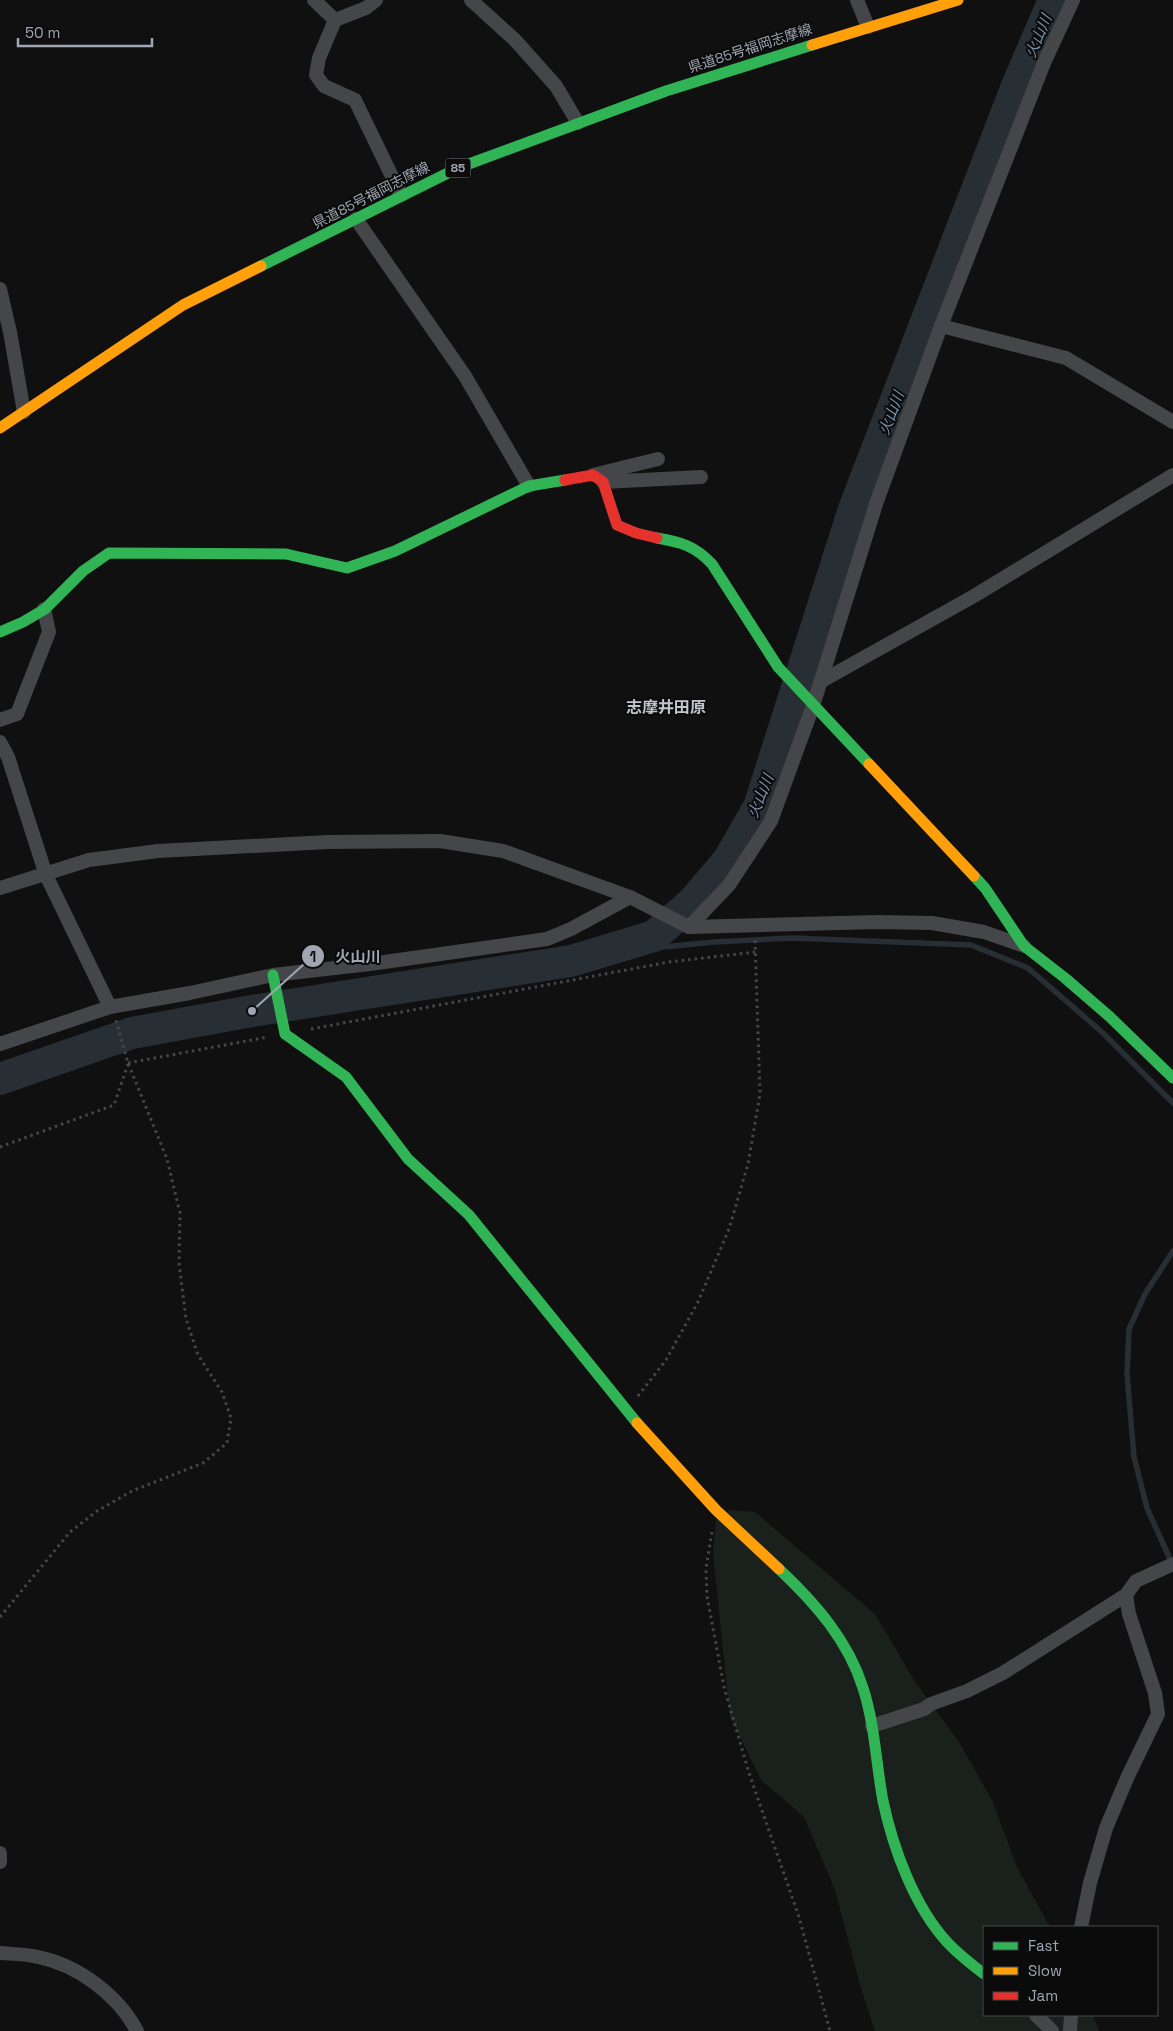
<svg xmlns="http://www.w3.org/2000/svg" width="1173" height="2031" viewBox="0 0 1173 2031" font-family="'Space Grotesk','Noto Sans JP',sans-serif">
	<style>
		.green { fill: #1a201b }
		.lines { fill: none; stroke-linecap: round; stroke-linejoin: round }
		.stream { stroke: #272f35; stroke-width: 5.5 }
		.river { stroke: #272f35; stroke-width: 32 }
		.path { stroke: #46474b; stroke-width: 3; stroke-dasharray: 2.5 4; stroke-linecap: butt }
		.street { stroke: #454649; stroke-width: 14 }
		.fast { stroke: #30b455; stroke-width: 11 }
		.slow { stroke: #ff9f0a; stroke-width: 11 }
		.jam { stroke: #e5322d; stroke-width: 11 }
		.labels { text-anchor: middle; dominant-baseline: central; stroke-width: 4; stroke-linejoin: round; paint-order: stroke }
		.shield { fill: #0b0b0c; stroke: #747880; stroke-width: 1 }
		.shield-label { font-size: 12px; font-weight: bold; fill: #a1a6b2 }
		.street-label { font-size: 14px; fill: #a1a6b2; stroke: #0b0b0c }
		.water-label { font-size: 15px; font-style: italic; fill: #7795ae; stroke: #0b0b0c }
		.quarter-label { font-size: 16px; font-weight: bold; fill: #c2c5ce; stroke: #0b0b0c }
		.leader { fill: none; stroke: #a1a6b2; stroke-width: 2 }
		.callout-dot { fill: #a1a6b2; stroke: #0b0b0c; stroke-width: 2 }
		.mark-label { font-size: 15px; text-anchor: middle; font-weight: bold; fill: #111 }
		.callout-label { font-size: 15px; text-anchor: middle; font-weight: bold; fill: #a1a6b2; stroke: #0b0b0c; stroke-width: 4; stroke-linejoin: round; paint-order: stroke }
	</style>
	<rect width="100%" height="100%" fill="#101011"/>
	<!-- green -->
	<path class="green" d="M730,1510L755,1512L875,1614L914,1680L959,1742L992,1800L1017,1867L1050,1927H984V2015H1093L1099,2031H875L860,1985L835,1890L804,1817L761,1780L730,1717L713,1553L716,1521Z"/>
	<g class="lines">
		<!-- stream -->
		<g class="stream">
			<path d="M620,948H653L714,942L792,938L971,945L1028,968L1103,1033L1173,1103"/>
			<path d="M1169,1557L1147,1508L1134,1457L1127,1374L1129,1329L1145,1294L1173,1251"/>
		</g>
		<!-- river -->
		<path class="river" d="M0,1079L132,1033L252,1011L571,961L654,936L693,902L728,861L759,807L854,509L1017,86L1054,0"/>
		<!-- path -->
		<g class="path">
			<path d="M311,1029L669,962L756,952"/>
			<path d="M128,1063L268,1037"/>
			<path d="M0,1147L114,1105L128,1064"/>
			<path d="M638,1396L666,1360L698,1302L729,1229L748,1164L760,1094L755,940"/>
			<path d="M712,1532L706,1568L707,1596L724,1687L749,1773L799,1917L830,2031"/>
			<path d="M0,1617L70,1532L97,1511L132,1491L203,1463L227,1443L231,1418L222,1392L198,1355L186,1319L179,1263L180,1213L167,1159L128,1063L116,1020"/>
		</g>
		<!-- street -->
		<g class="street">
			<path d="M314,0L335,20"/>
			<path d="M376,0L366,8L335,20L319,58L316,75L324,86L355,100L401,195"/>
			<path d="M471,0L515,40L556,86L578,123"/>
			<path d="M857,0L868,27"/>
			<path d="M356,219L465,376L529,486"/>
			<path d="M0,289L10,332L24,412"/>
			<path d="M941,326L1066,358L1173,422"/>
			<path d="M593,475L658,459"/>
			<path d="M603,482L701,477"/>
			<path d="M820,682L974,596L1173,475"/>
			<path d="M0,720L17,714L49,632L44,609"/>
			<path d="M0,742L8,757L46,875L110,1007"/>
			<path d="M0,888L89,860L158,851L328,842L440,841L503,851L630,897L689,927L878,922L932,923L984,932L1024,946"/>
			<path d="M689,927L729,885L771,821L813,706L877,501L941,326L1044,63L1073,0"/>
			<path d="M0,1044L110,1007L190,993L273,975L370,964L547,939L571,929L630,897"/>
			<path d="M872,1726L924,1709L931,1704L967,1691L1003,1673L1126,1595L1136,1581L1173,1564"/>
			<path d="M0,1853V1862"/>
			<path d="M1081,1927L1090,1883L1106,1828L1128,1776L1158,1714L1155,1693L1129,1614L1126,1595"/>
			<path d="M0,1953C13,1954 26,1954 38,1957C78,1965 118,1995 137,2031"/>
			<path d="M1036,2015L1052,2031"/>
			<path d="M1070,2031L1071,2015"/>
		</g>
		<!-- fast -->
		<g class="fast">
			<path d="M261,266L458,168L666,91L812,45"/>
			<path d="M657,538C681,542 695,546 712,564L778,667L869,764"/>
			<path d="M0,632L23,622L45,609L83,571L109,553L286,554L347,568L395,551L529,486L565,480"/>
			<path d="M974,876L985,888L1024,946L1065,978L1110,1017L1173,1078"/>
			<path d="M273,975L285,1034L346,1077L408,1159L469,1215L637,1423"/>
			<path d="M779,1569C815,1603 848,1640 863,1688C875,1725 876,1764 883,1801C893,1848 914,1906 947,1942C958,1954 971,1964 984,1974"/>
		</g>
		<!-- slow -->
		<g class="slow">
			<path d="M812,45L958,0"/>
			<path d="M0,428L183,305L261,266"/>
			<path d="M869,764L974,876"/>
			<path d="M637,1423L716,1510L779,1569"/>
		</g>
		<!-- jam -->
		<path class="jam" d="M565,480L593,475L603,482L617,525L636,533L657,538"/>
	</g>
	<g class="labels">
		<!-- shield labels -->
		<rect class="shield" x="445.5" y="158.5" width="25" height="19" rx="4"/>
		<g class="shield-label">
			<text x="458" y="168">85</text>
		</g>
		<!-- street labels -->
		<g class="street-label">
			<text transform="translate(750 48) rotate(-18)">県道85号福岡志摩線</text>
			<text transform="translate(371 195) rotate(-27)">県道85号福岡志摩線</text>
		</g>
		<!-- water labels -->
		<g class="water-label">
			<text transform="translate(1038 36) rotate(-67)">火山川</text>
			<text transform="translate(891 413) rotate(-69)">火山川</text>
			<text transform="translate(760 796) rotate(-68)">火山川</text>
		</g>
		<!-- quarter labels -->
		<g class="quarter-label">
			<text x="666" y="707">志摩井田原</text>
		</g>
	</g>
	<!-- callouts -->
	<path class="leader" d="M252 1011L313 956"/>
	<g class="callout-dot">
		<circle cx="252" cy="1011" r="5"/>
		<circle cx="313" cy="956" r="12"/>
	</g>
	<g class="mark-label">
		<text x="313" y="962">1</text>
	</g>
	<g class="callout-label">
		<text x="358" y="962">火山川</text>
	</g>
	<!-- legend -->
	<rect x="983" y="1926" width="175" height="90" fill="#0b0b0c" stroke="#47494e"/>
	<rect x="993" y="1942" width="25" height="8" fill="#30b455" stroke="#47494e"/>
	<text x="1028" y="1951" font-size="15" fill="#a1a6b2">Fast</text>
	<rect x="993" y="1967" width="25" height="8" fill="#ff9f0a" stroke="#47494e"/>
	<text x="1028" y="1976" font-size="15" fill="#a1a6b2">Slow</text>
	<rect x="993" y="1992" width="25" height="8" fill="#e5322d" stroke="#47494e"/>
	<text x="1028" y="2001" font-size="15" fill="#a1a6b2">Jam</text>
	<!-- scale -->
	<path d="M18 38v8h134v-8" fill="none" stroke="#a1a6b2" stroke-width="2.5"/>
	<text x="25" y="38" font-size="15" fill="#a1a6b2" stroke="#0b0b0c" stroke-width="4" paint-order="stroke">50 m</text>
</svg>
